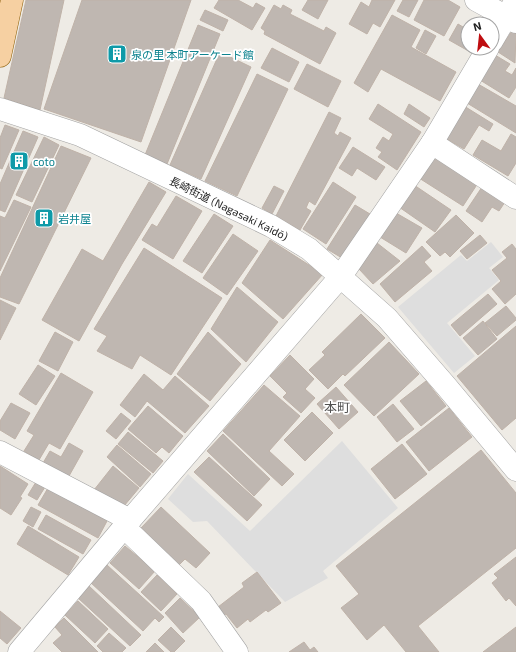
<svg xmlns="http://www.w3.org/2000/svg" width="516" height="652" viewBox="0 0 516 652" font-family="'Exo 2','Noto Sans JP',sans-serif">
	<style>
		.parking { fill: #dedede }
		.building { fill: #bfb7b1; stroke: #bfb2a8 }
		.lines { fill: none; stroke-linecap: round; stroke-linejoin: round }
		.street-casing { stroke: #a2a2a2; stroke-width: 23 }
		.primary-casing { stroke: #8e600a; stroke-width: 23 }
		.street { stroke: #fff; stroke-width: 22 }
		.primary { stroke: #f6d0a2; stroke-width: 22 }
		.labels { text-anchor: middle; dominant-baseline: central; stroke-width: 3.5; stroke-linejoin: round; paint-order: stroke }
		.culture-label { font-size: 11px; fill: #0d838f; stroke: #fff; text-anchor: start }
		.street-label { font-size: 11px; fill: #1e1e1e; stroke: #fff }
		.quarter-label { font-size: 13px; fill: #515151; stroke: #fff }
	</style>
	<rect width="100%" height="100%" fill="#eeebe5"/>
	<!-- parking -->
	<g class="parking">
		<path d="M491,242L503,257L489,268L499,280L447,323L475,356L454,373L398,307L461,255L467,261Z"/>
		<path d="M342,441L398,508L323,571L328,578L285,602L207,521L193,522L168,499L188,474L250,531Z"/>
	</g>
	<!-- building -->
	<g class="building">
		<path d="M26,0H64L40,110L4,98Z"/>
		<path d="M82,0H191L141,142L44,109Z"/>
		<path d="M219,0H238L253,8L256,3L265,8L252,30L214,8Z"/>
		<path d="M308,0H328L318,19L302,10Z"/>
		<path d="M372,0H395L380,27L373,23L367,34L349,24L361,2L369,7Z"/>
		<path d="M403,0H418L409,17L397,11Z"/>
		<path d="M424,0H448L460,7L444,36L414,20Z"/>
		<path d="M274,5L281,9L283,5L292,10L290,14L324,31L326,27L336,33L320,64L264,34L265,31L261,28Z"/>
		<path d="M205,10L228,20L223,31L200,20Z"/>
		<path d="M392,15L420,30L411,47L456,72L440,101L381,69L368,92L354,83Z"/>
		<path d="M458,24L468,30V48H474L472,53L449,40Z"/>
		<path d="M198,25L220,34L167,164L145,155Z"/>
		<path d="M425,30L436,36L426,54L416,48Z"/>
		<path d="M512,31L516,33L515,63L498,52Z"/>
		<path d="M272,48L299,62L289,82L261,68Z"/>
		<path d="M220,52L251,67L201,179L170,165Z"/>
		<path d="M495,55L510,64L505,71L512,75L516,68V87L509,98L480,80Z"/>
		<path d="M307,64L341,81L328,107L294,89Z"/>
		<path d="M257,74L288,89L237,196L205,181Z"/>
		<path d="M478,84L516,106V133L467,103Z"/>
		<path d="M378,104L421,132L397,170L378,157L382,152L376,148L383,137L389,141L393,134L369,119Z"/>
		<path d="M409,104L430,118L424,127L404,114Z"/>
		<path d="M464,106L493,124L489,131L479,125L464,149L445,138Z"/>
		<path d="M329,112L341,118L334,133L338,136L340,132L351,138L315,205L309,201L306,208L311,211L300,230L276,216Z"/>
		<path d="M5,125L19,130L2,169L0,168V138Z"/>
		<path d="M23,131L38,137L5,212L0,210V184Z"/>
		<path d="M511,134L516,137V163L508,176L473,155L482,140L501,151Z"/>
		<path d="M44,137L59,145L32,202L16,195Z"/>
		<path d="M61,146L91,158L19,304L0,297V278Z"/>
		<path d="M353,147L385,167L376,180L357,168L352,176L339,168Z"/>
		<path d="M434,155L478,183L463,206L419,178Z"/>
		<path d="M149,182L166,192L122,264L79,341L42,320L82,249L103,261Z"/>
		<path d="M333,182L356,197L326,244L303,229Z"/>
		<path d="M414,185L451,210L435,232L399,207Z"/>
		<path d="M274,186L284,191L272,214L262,208Z"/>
		<path d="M482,187L505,202L499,211L492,207L482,222L466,211Z"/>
		<path d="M176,196L202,211L173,259L142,240L152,224L157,227Z"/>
		<path d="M14,200L31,207L0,271V216L5,218Z"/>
		<path d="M355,205L370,214L342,258L327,249Z"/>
		<path d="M396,213L422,228L406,253L380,237Z"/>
		<path d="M214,214L233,226L202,273L183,261Z"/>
		<path d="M456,215L474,233L450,257L445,252L440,256L426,242Z"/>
		<path d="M233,234L258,251L227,295L203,278Z"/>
		<path d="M480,235L487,243L467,259L460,251Z"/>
		<path d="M270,240L323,274L283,319L242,283Z"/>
		<path d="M377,243L400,261L373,284L359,269Z"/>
		<path d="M512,244L516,249V294L505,304L492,289L501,281L492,270L507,258L502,252Z"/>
		<path d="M422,246L431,256L424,262L432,271L395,302L380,284Z"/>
		<path d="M144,248L222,298L171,375L140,355L132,369L97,351L107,336L94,329Z"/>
		<path d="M237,287L278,322L246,362L211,329Z"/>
		<path d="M488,294L497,304L460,336L451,325Z"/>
		<path d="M0,300L16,308L0,340Z"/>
		<path d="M506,306L516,318V320L497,336L485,323Z"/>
		<path d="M361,314L385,338L345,376L343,374L328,389L309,370L325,355L322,352Z"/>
		<path d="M483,321L497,339L478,355L463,338Z"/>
		<path d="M516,326V418L502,430L457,376Z"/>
		<path d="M55,332L73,342L58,371L39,361Z"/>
		<path d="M208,332L241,364L210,401L177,374Z"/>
		<path d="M389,342L419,374L374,416L344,385Z"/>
		<path d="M290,355L314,379L305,389L315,398L301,413L283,397L287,393L270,376Z"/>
		<path d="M38,365L55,376L36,405L19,394Z"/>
		<path d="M61,373L93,392L60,449L49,443L39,460L24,451L34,435L27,431Z"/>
		<path d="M144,374L163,390L175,376L209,406L185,433L147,401L135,417L120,405Z"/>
		<path d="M426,381L446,406L421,426L400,401Z"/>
		<path d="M264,385L300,416L269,451L294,474L282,486L223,431Z"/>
		<path d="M336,387L358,412L339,429L317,404Z"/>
		<path d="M11,403L30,413L15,439L0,430V421Z"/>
		<path d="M393,404L414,429L397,442L377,417Z"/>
		<path d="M148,406L183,436L169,453L162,447L156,453L128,429Z"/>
		<path d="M449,408L472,437L429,471L406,442Z"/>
		<path d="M312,412L333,433L305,461L284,440Z"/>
		<path d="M121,413L131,421L116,439L106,431Z"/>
		<path d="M128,432L163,461L153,473L118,444Z"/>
		<path d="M223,434L270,479L254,496L207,451Z"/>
		<path d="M69,443L83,451L69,476L43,463L50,451L61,457Z"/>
		<path d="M402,444L427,474L395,499L371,469Z"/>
		<path d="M117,445L151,474L140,487L107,457Z"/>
		<path d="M481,450L516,493V548L418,626L439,652H406L384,625L367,640L341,608L359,594L336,566Z"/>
		<path d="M209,457L262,505L247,521L194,472Z"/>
		<path d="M0,466L28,484L20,497L22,498L11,515L0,508Z"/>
		<path d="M113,466L139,488L124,506L94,490Z"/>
		<path d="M36,482L45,487L37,500L28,495Z"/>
		<path d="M48,488L107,521L98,538L38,505Z"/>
		<path d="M31,507L41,512L33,527L23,521Z"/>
		<path d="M161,507L210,553L196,568L185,559L179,565L141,528Z"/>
		<path d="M46,515L91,540L83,554L38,529Z"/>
		<path d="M28,526L79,557L68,575L17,544Z"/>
		<path d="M125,546L155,571L139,589L110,563Z"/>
		<path d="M516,557V606L509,598L506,601L492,583L498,578L494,574Z"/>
		<path d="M107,565L164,617L159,622L155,618L143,631L90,582Z"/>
		<path d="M257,572L281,603L268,612L266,610L250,622L248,619L237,628L226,614L224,615L218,607L244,587L242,583Z"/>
		<path d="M157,575L177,594L161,611L141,592Z"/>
		<path d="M89,586L141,635L130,646L78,598Z"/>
		<path d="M180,598L200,617L183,633L165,613Z"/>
		<path d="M78,601L108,629L95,643L65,615Z"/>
		<path d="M0,611L21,628L7,644L0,638Z"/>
		<path d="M64,618L98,652H62L53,643L62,635L55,627Z"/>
		<path d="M171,627L185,641L174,652H171L158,640Z"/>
		<path d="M516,627V652H483Z"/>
		<path d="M109,633L126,648L122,652H103L97,646Z"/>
		<path d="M304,642L310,650L314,647L318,652H289Z"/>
		<path d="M155,643L164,652H146Z"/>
	</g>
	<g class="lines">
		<defs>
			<g id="street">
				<path d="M476,0L516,22"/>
				<path d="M492,41L516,0"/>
				<path d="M0,109L80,135L271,226L309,249L387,318L446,386L516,470"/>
				<path d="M432,143L516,198"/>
				<path d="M0,452L130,520"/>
				<path d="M124,527L201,601L237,652"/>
				<path d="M19,652L130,520L341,276L432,143L488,48"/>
			</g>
			<path id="primary" d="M0,56L12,0"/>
		</defs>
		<!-- street casing -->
		<use href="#street" class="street-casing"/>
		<!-- primary casing -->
		<use href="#primary" class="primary-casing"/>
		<!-- street -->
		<use href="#street" class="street"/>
		<!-- primary -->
		<use href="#primary" class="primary"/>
	</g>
	<!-- icons -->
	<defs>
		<symbol id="building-square" viewBox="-11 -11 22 22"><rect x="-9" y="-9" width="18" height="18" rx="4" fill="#0f9aa8" stroke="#fff"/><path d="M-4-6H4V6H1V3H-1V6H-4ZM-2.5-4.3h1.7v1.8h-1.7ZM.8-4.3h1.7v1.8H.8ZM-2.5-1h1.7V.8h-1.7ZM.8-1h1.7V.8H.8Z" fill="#fff"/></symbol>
	</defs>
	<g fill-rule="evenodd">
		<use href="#building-square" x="106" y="43" width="22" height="22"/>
		<use href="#building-square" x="8" y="150" width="22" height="22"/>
		<use href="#building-square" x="33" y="207" width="22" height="22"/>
	</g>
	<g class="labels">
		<!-- culture labels -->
		<g class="culture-label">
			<text x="131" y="54">泉の里 本町アーケード館</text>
			<text x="33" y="161">coto</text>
			<text x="58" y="218">岩井屋</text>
		</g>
		<!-- street labels -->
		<g class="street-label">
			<text transform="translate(229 208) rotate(26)">長崎街道 (Nagasaki Kaidō)</text>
		</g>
		<!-- quarter labels -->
		<g class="quarter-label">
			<text x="337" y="407">本町</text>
		</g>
	</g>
	<!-- north arrow -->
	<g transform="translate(480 36) rotate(345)"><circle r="19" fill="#ffffff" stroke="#a5a5a5"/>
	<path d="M0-3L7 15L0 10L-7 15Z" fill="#bf0d10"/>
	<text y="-6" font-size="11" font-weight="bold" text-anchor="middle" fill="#1e1e1e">N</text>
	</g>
</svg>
